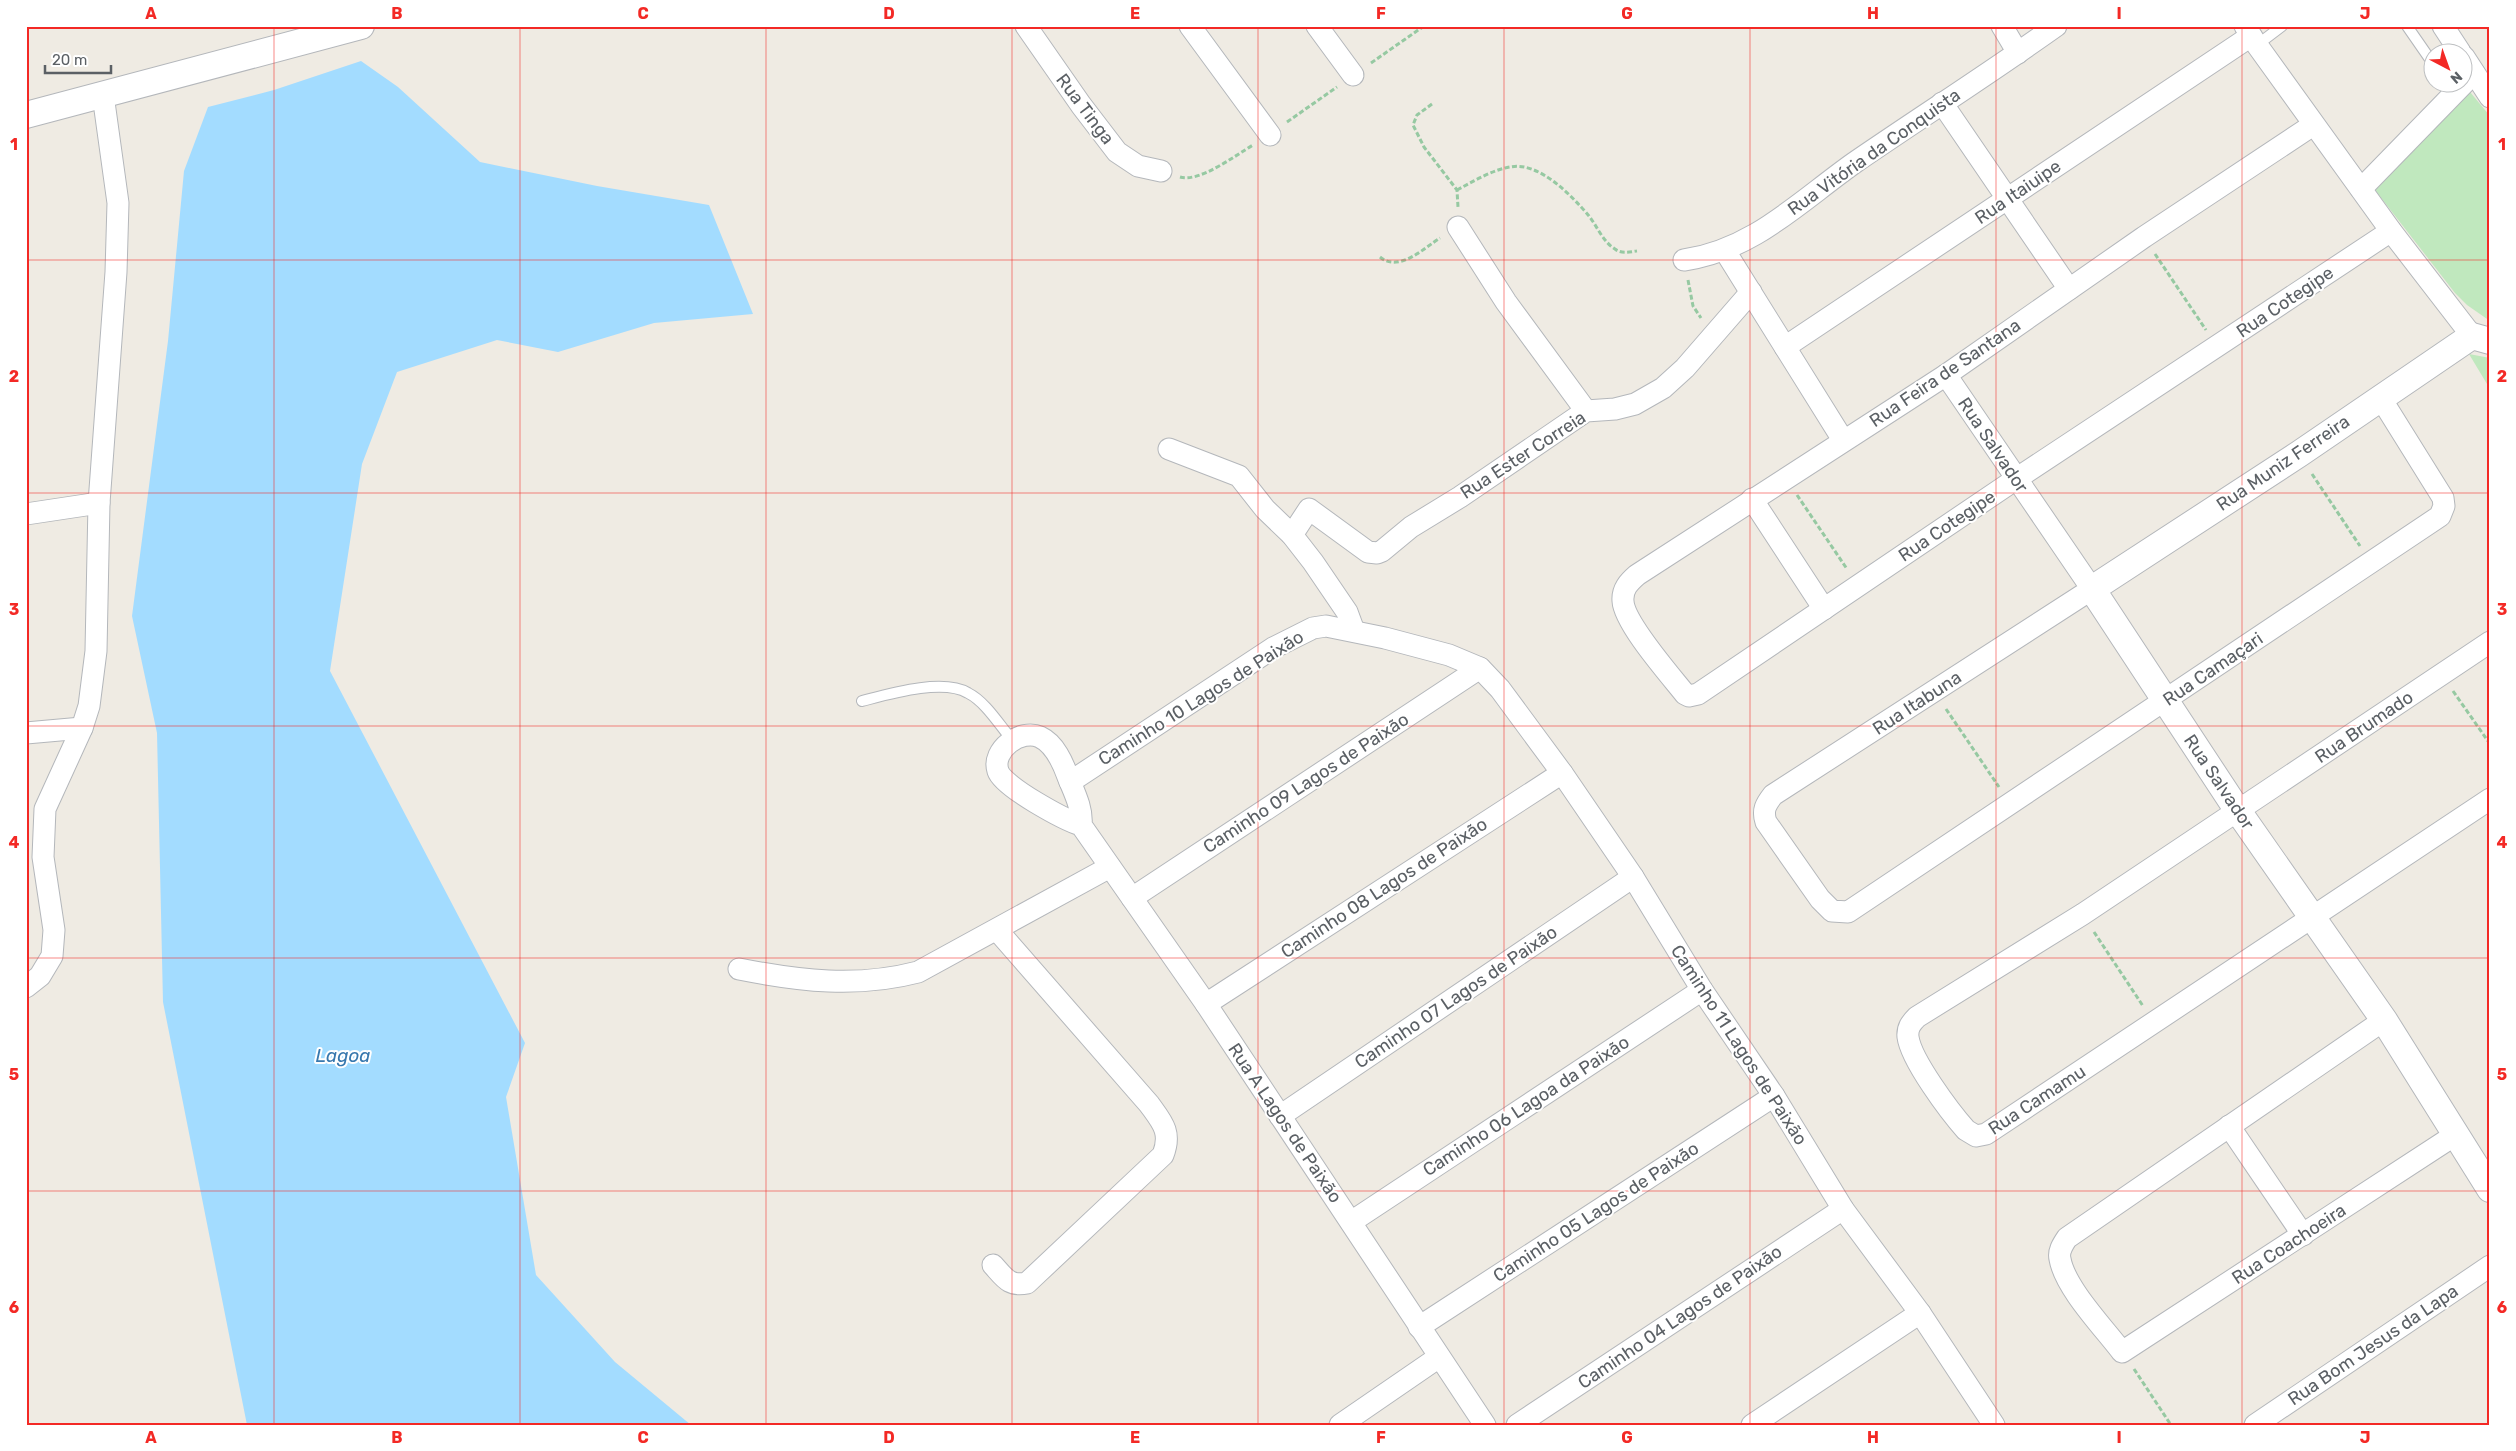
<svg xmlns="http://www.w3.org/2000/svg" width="2516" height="1451" viewBox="0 0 2516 1451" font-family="Rubik,sans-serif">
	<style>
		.green { fill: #c0e8be }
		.water { fill: #a3dcff }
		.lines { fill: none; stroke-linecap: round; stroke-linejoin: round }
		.service-casing { stroke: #b4b7bb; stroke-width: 12 }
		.minor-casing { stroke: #b4b7bb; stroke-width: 23 }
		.tertiary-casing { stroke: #b4b7bb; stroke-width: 28 }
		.path { stroke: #96c9a2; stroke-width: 3; stroke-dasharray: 5 2.5; stroke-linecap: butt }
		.service { stroke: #fff; stroke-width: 10 }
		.minor { stroke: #fff; stroke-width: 21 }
		.tertiary { stroke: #fff; stroke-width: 26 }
		.grid { fill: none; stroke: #f32925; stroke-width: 1; stroke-opacity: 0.55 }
		.labels { text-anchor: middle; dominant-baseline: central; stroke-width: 4; stroke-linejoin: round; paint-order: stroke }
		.street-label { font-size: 18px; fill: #5b6065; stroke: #fff }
		.water-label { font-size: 19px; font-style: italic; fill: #3778ae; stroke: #fff }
		.neatline { fill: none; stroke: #f32925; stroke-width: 2 }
		.grid-label { font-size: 16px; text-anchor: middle; font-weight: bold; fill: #f32925 }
	</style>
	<rect width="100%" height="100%" fill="#efebe3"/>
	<!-- green -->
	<g class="green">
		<path d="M2470,92L2490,116V321L2467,305L2455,293L2375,190Z"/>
		<path d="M2469,354L2490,358V389Z"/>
	</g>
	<!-- water -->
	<path class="water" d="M361,61L398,87L480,162L597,186L709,205L753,314L654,323L558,352L497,340L397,372L362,464L330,671L525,1043L506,1097L536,1275L615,1362L691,1425H247L163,1002L157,733L132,616L168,341L184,171L208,107L274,90Z"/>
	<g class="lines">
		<defs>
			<g id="service">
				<path d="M2407,26L2434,65"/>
				<path d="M2257,45L2282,26"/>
				<path d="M862,701C889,694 943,678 968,693C986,702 1000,726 1013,741"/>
			</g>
			<g id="minor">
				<path d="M1026,26L1081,105L1117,152L1138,166L1161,171"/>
				<path d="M1190,26L1270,135"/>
				<path d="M1317,26L1353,75"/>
				<path d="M2002,26L2018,53"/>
				<path d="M2245,26L2257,45L2391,231L2472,336"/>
				<path d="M2443,26L2460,52"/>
				<path d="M2464,57L2490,97"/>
				<path d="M1942,103L2069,289"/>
				<path d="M2313,125L2144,237L1946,375L1637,575C1629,582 1622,589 1623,601C1624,623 1670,675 1685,694L1689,696L1698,694L2016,479L2391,231"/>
				<path d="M2361,189L2474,73"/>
				<path d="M1458,227L1506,302L1586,411"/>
				<path d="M1725,251L1843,440"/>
				<path d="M1684,260C1753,250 1799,202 1854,163C1921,117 1990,73 2056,26"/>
				<path d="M1785,347L2251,36"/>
				<path d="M1946,375L2092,589L1773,795C1766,804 1762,810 1766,822L1820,899L1832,911L1848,912L1869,898L2440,516L2444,506L2443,498L2380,397"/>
				<path d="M1169,449L1239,476L1265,509L1292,535L1313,562L1347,612L1354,631"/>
				<path d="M1752,499L1824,609"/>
				<path d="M26,514L99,503"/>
				<path d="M1292,535L1309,509L1368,552L1377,553L1382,551L1411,527L1460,497L1586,411L1615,409L1635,404L1663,388L1685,368L1751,292"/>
				<path d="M2490,642L2083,914L1917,1017C1911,1023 1907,1028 1908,1037C1911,1060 1950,1112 1966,1130L1976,1136L1986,1134L2490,799"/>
				<path d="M26,733L82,728"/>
				<path d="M1070,782L1273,648L1313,628L1326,626L1385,638L1449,655L1480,668L1500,689L1562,773L1633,877L1702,990L1774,1096L1843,1209L1920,1313L1994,1425"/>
				<path d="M1081,825C1065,820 1003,787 998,771C991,750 1021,728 1040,737C1055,744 1063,763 1068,777C1074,792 1083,809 1081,825L1206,1004L1485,1425"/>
				<path d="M1132,898L1480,668"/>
				<path d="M739,969C800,981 857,988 918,972L1110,867"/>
				<path d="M26,987L40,976L52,956L54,930L43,857L45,809L82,728L89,706L96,651L99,503L116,272L118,203L103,95"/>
				<path d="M1206,1004L1562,773"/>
				<path d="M2384,1020L2067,1238C2063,1244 2058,1251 2060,1259C2065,1288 2104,1328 2122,1352L2455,1135"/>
				<path d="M1280,1116L1633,877"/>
				<path d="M2229,1126L2303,1235"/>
				<path d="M1351,1222L1702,990"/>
				<path d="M993,1265C1004,1277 1009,1287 1027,1283L1163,1155C1172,1132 1162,1122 1149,1104L997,930"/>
				<path d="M1419,1327L1774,1096"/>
				<path d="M1340,1425L1439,1357"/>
				<path d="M1517,1425L1843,1209"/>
				<path d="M1752,1425L1920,1313"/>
				<path d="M2255,1425L2490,1266"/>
			</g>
			<g id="tertiary">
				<path d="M26,115L361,26"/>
				<path d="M2490,341L2472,336L2299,454L2092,589L2238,811L2384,1020L2490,1189"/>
			</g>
		</defs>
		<!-- service casing -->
		<use href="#service" class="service-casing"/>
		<!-- minor casing -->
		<use href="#minor" class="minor-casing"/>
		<!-- tertiary casing -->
		<use href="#tertiary" class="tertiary-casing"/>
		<!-- path -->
		<g class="path">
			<path d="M1371,63L1424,26"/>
			<path d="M1432,104L1417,115L1413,125L1424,147L1457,190L1458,207"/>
			<path d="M1287,122L1337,87"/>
			<path d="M1180,177C1199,183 1236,155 1253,145"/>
			<path d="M1457,190C1474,181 1492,170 1510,167C1539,161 1572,196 1589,216C1597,226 1603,242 1615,249C1621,254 1629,252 1637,251"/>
			<path d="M2155,254L2206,330"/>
			<path d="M1380,257C1399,273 1424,248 1440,238"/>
			<path d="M1688,280L1693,306L1701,318"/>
			<path d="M2312,474L2360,546"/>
			<path d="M1797,495L1847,569"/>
			<path d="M2453,691L2490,744"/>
			<path d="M1946,709L1999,787"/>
			<path d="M2094,932L2143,1006"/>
			<path d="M2134,1369L2171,1425"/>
		</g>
		<!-- service -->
		<use href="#service" class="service"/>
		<!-- minor -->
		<use href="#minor" class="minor"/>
		<!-- tertiary -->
		<use href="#tertiary" class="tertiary"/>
	</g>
	<!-- grid -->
	<path class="grid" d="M274,26V1425M520,26V1425M766,26V1425M1012,26V1425M1258,26V1425M1504,26V1425M1750,26V1425M1996,26V1425M2242,26V1425M26,260H2490M26,493H2490M26,726H2490M26,958H2490M26,1191H2490"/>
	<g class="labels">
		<!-- street labels -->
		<g class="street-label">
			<text transform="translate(1085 109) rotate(53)">Rua Tinga</text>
			<text transform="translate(1874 152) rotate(-35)">Rua Vitória da Conquista</text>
			<text transform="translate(2018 192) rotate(-34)">Rua Itaiuipe</text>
			<text transform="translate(2285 302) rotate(-34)">Rua Cotegipe</text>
			<text transform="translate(1945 373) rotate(-34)">Rua Feira de Santana</text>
			<text transform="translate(1993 445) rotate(56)">Rua Salvador</text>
			<text transform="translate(1523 455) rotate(-33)">Rua Ester Correia</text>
			<text transform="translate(2283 463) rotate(-34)">Rua Muniz Ferreira</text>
			<text transform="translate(1947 526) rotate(-34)">Rua Cotegipe</text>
			<text transform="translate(2213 669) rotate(-34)">Rua Camaçari</text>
			<text transform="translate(1201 698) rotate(-32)">Caminho 10 Lagos de Paixão</text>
			<text transform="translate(1917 703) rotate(-33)">Rua Itabuna</text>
			<text transform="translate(2364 727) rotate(-34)">Rua Brumado</text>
			<text transform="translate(2219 782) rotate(56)">Rua Salvador</text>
			<text transform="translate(1306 783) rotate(-33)">Caminho 09 Lagos de Paixão</text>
			<text transform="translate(1384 888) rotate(-33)">Caminho 08 Lagos de Paixão</text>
			<text transform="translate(1456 997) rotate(-34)">Caminho 07 Lagos de Paixão</text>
			<text transform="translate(1739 1045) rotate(57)">Caminho 11 Lagos de Paixão</text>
			<text transform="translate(2037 1100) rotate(-33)">Rua Camamu</text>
			<text transform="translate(1526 1106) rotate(-33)">Caminho 06 Lagoa da Paixão</text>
			<text transform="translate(1285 1123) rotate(56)">Rua A Lagos de Paixão</text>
			<text transform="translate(1596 1212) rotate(-33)">Caminho 05 Lagos de Paixão</text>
			<text transform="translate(2289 1244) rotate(-33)">Rua Coachoeira</text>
			<text transform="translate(1680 1317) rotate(-34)">Caminho 04 Lagos de Paixão</text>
			<text transform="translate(2373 1345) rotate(-34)">Rua Bom Jesus da Lapa</text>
		</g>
		<!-- water labels -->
		<g class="water-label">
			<text x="343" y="1055">Lagoa</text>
		</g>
	</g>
	<!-- border -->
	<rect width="2516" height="1451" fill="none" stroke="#ffffff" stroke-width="55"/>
	<!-- north arrow -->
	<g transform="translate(2448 68) rotate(139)"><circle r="24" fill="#ffffff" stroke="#bdbfc1"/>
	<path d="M0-4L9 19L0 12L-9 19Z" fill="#f32925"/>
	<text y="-8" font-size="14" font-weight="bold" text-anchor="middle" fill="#5b6065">N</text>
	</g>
	<!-- scale -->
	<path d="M45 65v8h66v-8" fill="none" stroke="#5b6065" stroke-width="2.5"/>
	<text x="52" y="65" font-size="15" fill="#5b6065" stroke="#ffffff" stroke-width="4" paint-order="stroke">20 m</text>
	<rect x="28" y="28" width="2460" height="1396" class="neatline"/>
	<g class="grid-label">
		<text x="151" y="19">A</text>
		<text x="397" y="19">B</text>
		<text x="643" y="19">C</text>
		<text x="889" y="19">D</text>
		<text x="1135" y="19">E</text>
		<text x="1381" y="19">F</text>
		<text x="1627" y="19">G</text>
		<text x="1873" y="19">H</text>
		<text x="2119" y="19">I</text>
		<text x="2365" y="19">J</text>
		<text x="14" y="150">1</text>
		<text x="2502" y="150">1</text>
		<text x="14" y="382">2</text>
		<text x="2502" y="382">2</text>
		<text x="14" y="615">3</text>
		<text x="2502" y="615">3</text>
		<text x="14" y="848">4</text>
		<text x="2502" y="848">4</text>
		<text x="14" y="1080">5</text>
		<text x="2502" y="1080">5</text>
		<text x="14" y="1313">6</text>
		<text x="2502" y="1313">6</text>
		<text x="151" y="1443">A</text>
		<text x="397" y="1443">B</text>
		<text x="643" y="1443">C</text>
		<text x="889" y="1443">D</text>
		<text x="1135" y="1443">E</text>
		<text x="1381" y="1443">F</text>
		<text x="1627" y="1443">G</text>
		<text x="1873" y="1443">H</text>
		<text x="2119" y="1443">I</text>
		<text x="2365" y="1443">J</text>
	</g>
</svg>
